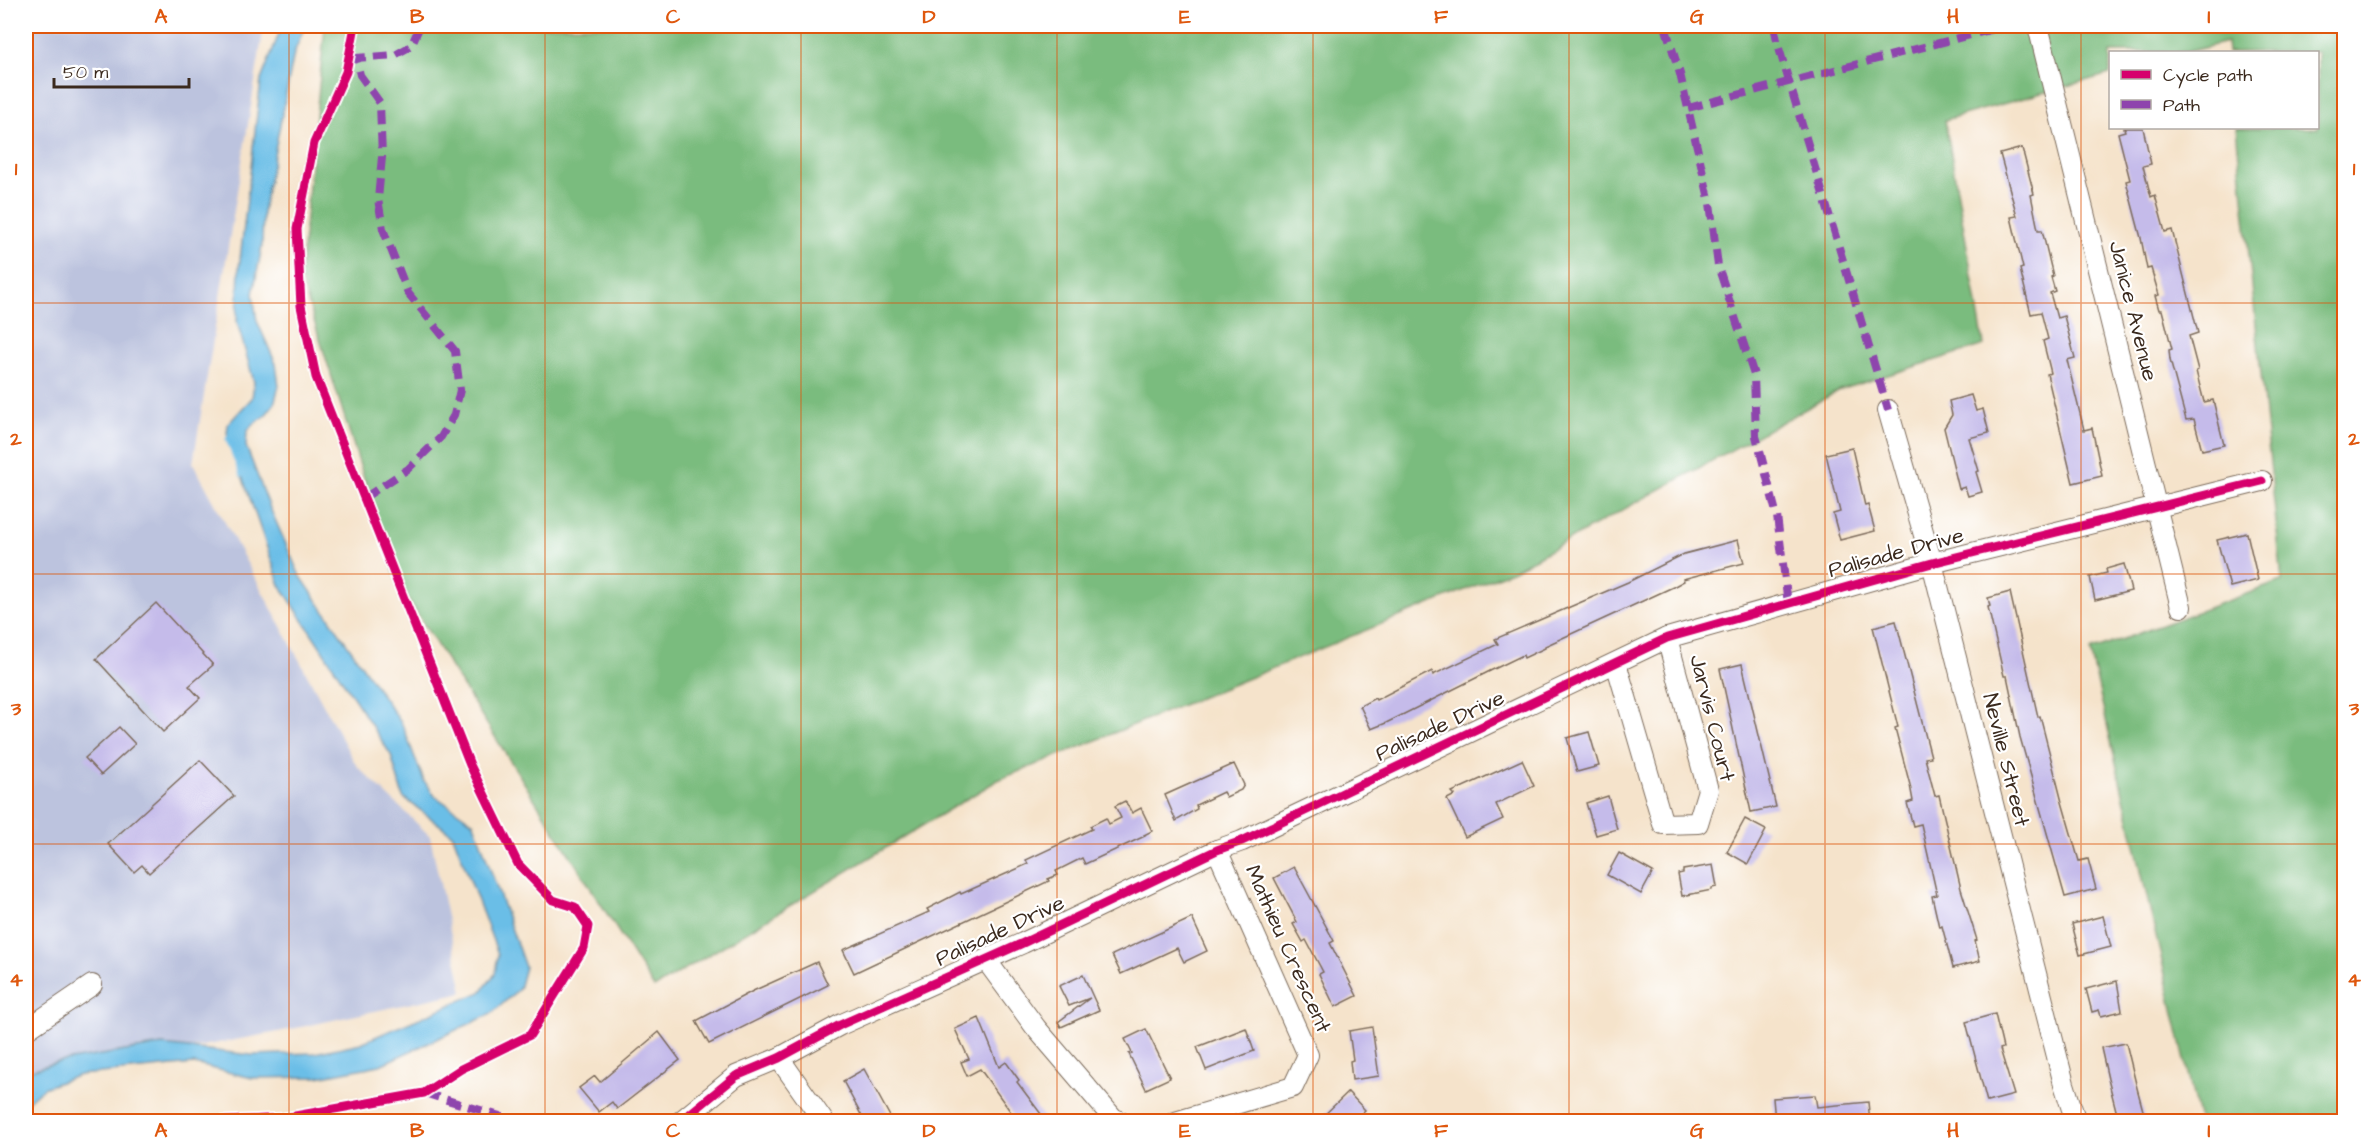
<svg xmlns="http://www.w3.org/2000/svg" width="2370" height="1147" viewBox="0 0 2370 1147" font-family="'Architects Daughter',sans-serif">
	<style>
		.industrial { fill: #bcc3de }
		.forest { fill: #7abc7e; stroke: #5a734e; stroke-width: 1.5 }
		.water { fill: #6abee7; stroke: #527482; stroke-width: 1.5 }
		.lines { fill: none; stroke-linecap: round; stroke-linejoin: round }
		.stream { stroke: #6abee7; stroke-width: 5 }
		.building { fill: #c5bbea }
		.minor-casing { stroke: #7c6b5b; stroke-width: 22 }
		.minor { stroke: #fff; stroke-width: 20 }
		.quiet { stroke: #8e44ad; stroke-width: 8; stroke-dasharray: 15 8; stroke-linecap: butt }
		.cycleway-casing { stroke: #fff; stroke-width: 13 }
		.cycleway { stroke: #d6006c; stroke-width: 9 }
		.grid { fill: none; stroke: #df570d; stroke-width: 1.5; stroke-opacity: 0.55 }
		.labels { text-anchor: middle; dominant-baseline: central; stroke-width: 4.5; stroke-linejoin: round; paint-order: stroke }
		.street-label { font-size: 22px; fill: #3b2a1e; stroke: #fff }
		.neatline { fill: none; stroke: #df570d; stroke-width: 2 }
		.grid-label { font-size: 20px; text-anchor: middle; font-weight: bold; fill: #df570d }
	</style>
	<rect width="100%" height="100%" fill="#fff"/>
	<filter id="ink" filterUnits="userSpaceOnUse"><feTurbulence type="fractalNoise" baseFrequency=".0167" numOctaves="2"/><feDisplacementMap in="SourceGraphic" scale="12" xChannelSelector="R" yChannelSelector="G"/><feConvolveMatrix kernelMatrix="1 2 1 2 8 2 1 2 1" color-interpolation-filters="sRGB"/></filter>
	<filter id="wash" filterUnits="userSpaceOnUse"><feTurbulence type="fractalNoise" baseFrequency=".008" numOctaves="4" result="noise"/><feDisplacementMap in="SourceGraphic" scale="24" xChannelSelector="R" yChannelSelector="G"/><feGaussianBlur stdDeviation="1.35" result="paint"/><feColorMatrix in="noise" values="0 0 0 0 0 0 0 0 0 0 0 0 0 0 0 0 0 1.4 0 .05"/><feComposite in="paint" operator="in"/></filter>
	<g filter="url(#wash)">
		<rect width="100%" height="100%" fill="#f5e3cb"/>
		<!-- industrial -->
		<path class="industrial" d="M26,26H264L193,463L356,765L430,836L463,992L273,1033L26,1078Z"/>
		<!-- forest -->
		<path class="forest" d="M325,26H2344V1121H2199L2090,651L2282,581L2236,128H2318V52H2228L2227,42L2187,52H2110V74L1945,120L1984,345L1840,390L1514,570L998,780L654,988L397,582L300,277Z"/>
		<!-- water -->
		<path class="water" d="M282,26H305L294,53L263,211L262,246L253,294L257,321L276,364L279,386L274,404L264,417L252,425L247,432L246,446L270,508L299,574L402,724L424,781L435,796L474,823L525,967L519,989L491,1014L380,1065L318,1077L252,1078L194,1064L80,1075L43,1088L26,1103V1074L28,1071L58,1062L162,1045L252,1055L315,1053L361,1043L481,992L495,974L498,954L453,835L403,797L391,755L280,585L227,433L228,424L252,398L254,382L237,322L239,268L261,80Z"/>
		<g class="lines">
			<!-- stream -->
			<path class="stream" d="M232,434L228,439L242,475"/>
		</g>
		<g id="blocks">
			<!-- building -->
			<g class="building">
				<path d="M2124,128H2143L2151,164L2143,166L2151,197L2155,195L2165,232L2172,230L2198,333L2189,336L2198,370L2196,371L2204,402L2213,400L2224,445L2202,450L2194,419L2186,420L2170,360L2169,350L2172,349L2162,310H2159L2155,296L2159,295L2151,268L2147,269L2141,238L2126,181L2130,180L2118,133L2125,131Z"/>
				<path d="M2022,148L2034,194L2031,195L2038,230H2042L2053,276L2051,277L2055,291L2050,293L2057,318L2064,316L2075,358L2067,360L2084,430L2092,428L2102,476L2073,483L2047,374L2051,373L2043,341L2048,339L2041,312L2031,314L2020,269L2023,268L2011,217L2017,216L2000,154Z"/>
				<path d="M1971,395L1976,411L1983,409L1989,433L1969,438L1979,471L1976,472L1982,492L1968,496L1965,487L1959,489L1944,428L1952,415L1949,401Z"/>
				<path d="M1852,448L1865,506L1868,505L1875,531L1840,540L1833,514L1840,512L1826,454Z"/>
				<path d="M2247,533L2258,580L2230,587L2217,540Z"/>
				<path d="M1738,540L1744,563L1683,579L1684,581L1673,587L1545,646V648L1524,658L1523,655L1490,671L1386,723L1371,729L1360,706L1375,698L1376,700L1432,671L1433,675L1498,644L1495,639L1628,582L1684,554Z"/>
				<path d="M2124,564L2131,591L2095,600L2090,577L2107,573L2106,569Z"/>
				<path d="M2010,592L2038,717L2040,716L2062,802L2079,861L2088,859L2096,889L2065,897L2020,737L2007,676H2004L1988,607L1990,606L1988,598Z"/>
				<path d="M156,603L213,665L189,686L200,698L163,732L96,659Z"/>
				<path d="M1896,621L1931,757L1925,758L1935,796L1939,795L1961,889L1977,940L1975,941L1980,961L1953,968L1942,926L1939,927L1932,896L1937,895L1921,824L1913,826L1907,803L1913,801L1910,785L1895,728L1898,727L1873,627Z"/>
				<path d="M1742,664L1776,807L1751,812L1720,669Z"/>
				<path d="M119,727L135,744L101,775L85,758Z"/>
				<path d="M1589,732L1599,766L1577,772L1567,738Z"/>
				<path d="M200,760L234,796L149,873L142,865L134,872L108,844Z"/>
				<path d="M1522,760L1534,786L1496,804L1503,819L1465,837L1447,799L1455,795L1452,792Z"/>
				<path d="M1234,764L1244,785L1241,790L1226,797L1223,792L1196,805L1197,809L1176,821L1165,795Z"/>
				<path d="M1608,796L1617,829L1596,835L1586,803Z"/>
				<path d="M1125,801L1132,813L1141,808L1152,831L1144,835L1145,836L1085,864L1082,858L1056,871L1058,875L1048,879L1049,881L854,973L843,950L929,912L927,909L960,892L961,894L1028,864L1026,860L1092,829L1090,826L1106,818L1109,824L1121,818L1115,806Z"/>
				<path d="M1745,819L1766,830L1748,864L1727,852Z"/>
				<path d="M1619,853L1653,872L1641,894L1607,875Z"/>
				<path d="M1713,865L1717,887L1712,888V890L1682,896L1678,874L1683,873V870Z"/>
				<path d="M1294,867L1334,941L1330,943L1357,996L1335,1007L1319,974L1323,972L1306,940L1303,942L1293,924L1297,922L1274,878Z"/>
				<path d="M2103,916L2111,947L2080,955L2072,924Z"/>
				<path d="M1192,918L1207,951L1184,962L1177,948L1121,974L1112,955Z"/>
				<path d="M817,962L828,985L709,1044L696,1021L753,991Z"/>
				<path d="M1083,975L1099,1010L1061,1027L1058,1022L1090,998L1069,1006L1059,986Z"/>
				<path d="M2117,981L2122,1011L2101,1016L2099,1010L2092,1012L2086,989Z"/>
				<path d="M1995,1014L2003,1048L2000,1049L2014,1095L1987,1102L1966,1022Z"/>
				<path d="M979,1018L999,1067L1006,1062L1019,1080L1017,1082L1047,1122H1018L980,1069L967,1076L961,1062L969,1059L955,1029Z"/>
				<path d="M1372,1027L1379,1076L1352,1080L1350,1061L1353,1060L1349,1031Z"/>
				<path d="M1246,1028L1254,1051L1206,1070L1197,1047Z"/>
				<path d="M1146,1029L1170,1078L1146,1089L1129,1054L1132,1053L1125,1039Z"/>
				<path d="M659,1032L680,1060L617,1109L612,1102L599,1112L579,1088L595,1076L600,1082Z"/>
				<path d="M2126,1043L2137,1088L2146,1122H2119L2108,1079L2101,1048Z"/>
				<path d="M864,1069L893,1122H865L843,1081Z"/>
				<path d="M1348,1092L1365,1110L1353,1122H1317Z"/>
				<path d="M1815,1095L1817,1107L1868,1102L1870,1122H1775L1773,1098Z"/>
			</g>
		</g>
	</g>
	<g filter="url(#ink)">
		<use href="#blocks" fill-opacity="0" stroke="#7c6b5b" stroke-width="1.5"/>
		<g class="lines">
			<defs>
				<g id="minor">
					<path d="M2038,26L2181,607"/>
					<path d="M1888,410L1932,563L2064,1084L2076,1122"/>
					<path d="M1616,663L1663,824L1698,823L1708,790L1667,638"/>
					<path d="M986,960L1036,1028L1113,1118L1121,1122"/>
					<path d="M26,1030L92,985"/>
					<path d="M779,1058L824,1122"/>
					<path d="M680,1122L736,1076L779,1058L840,1025L1023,943L1217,850L1242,841L1667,638L1932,563L2262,481"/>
					<path d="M1175,1122L1293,1087L1308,1055L1217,850"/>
				</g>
			</defs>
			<!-- minor casing -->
			<use href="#minor" class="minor-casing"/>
			<!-- minor -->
			<use href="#minor" class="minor"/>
			<!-- quiet -->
			<g class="quiet">
				<path d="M1665,26L1680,74L1710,203L1718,266L1754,375L1756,436L1777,516L1788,604"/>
				<path d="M1774,26L1778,45L1888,410"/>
				<path d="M1688,108L2005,26"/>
				<path d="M364,498L408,469L441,437L454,415L460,390L455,351L408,293L383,229L378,199L382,157L380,103L360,75L356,58L395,55L411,46L420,26"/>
				<path d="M424,1093L500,1116L504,1122"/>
			</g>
			<defs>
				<g id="cycleway">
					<path d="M209,1122L284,1118L424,1093L461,1069L530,1035L584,948L588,926L575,907L553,900L518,864L470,765L316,377L301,306L297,229L314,143L346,72L355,26"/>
					<path d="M680,1122L736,1076L779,1058L840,1025L1023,943L1217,850L1242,841L1667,638L1932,563L2262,481"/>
				</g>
			</defs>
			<!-- cycleway casing -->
			<use href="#cycleway" class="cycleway-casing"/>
			<!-- cycleway -->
			<use href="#cycleway" class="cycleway"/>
		</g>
	</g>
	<!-- grid -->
	<path class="grid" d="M289,26V1122M545,26V1122M801,26V1122M1057,26V1122M1313,26V1122M1569,26V1122M1825,26V1122M2081,26V1122M26,303H2344M26,574H2344M26,844H2344"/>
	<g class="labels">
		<!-- street labels -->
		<g class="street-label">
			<text transform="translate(2133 311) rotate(76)">Janice Avenue</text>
			<text transform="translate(1896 553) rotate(-15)">Palisade Drive</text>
			<text transform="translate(1712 718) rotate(76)">Jarvis Court</text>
			<text transform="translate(1440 726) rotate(-25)">Palisade Drive</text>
			<text transform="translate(2006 760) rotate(76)">Neville Street</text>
			<text transform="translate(1000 931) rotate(-25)">Palisade Drive</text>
			<text transform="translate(1288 949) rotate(66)">Mathieu Crescent</text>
		</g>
	</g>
	<!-- margin -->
	<rect width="2370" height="1147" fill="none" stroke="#fff" stroke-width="66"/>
	<!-- legend -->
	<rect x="2109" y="51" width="210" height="78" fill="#ffffff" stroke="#b1aaa5" stroke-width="1.5"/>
	<rect x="2121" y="70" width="30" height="9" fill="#d6006c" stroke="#b1aaa5" stroke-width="1.5"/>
	<text x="2163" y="81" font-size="18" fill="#3b2a1e">Cycle path</text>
	<rect x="2121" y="100" width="30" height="9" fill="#8e44ad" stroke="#b1aaa5" stroke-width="1.5"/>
	<text x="2163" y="111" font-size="18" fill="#3b2a1e">Path</text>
	<!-- scale -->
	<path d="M54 78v9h135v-9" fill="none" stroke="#3b2a1e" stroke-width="3"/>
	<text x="63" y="78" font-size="18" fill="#3b2a1e" stroke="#ffffff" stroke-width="4.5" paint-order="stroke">50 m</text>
	<rect x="33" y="33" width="2304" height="1081" class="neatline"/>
	<g class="grid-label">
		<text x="161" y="23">A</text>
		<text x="417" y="23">B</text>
		<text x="673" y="23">C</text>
		<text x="929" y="23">D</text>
		<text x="1185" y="23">E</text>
		<text x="1441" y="23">F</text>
		<text x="1697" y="23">G</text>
		<text x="1953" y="23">H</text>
		<text x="2209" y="23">I</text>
		<text x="16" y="175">1</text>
		<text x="2354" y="175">1</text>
		<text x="16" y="445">2</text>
		<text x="2354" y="445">2</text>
		<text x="16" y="715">3</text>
		<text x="2354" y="715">3</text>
		<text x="16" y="986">4</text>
		<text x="2354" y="986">4</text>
		<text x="161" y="1137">A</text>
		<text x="417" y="1137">B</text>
		<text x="673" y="1137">C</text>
		<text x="929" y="1137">D</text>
		<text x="1185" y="1137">E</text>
		<text x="1441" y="1137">F</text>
		<text x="1697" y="1137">G</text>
		<text x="1953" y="1137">H</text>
		<text x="2209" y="1137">I</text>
	</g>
</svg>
